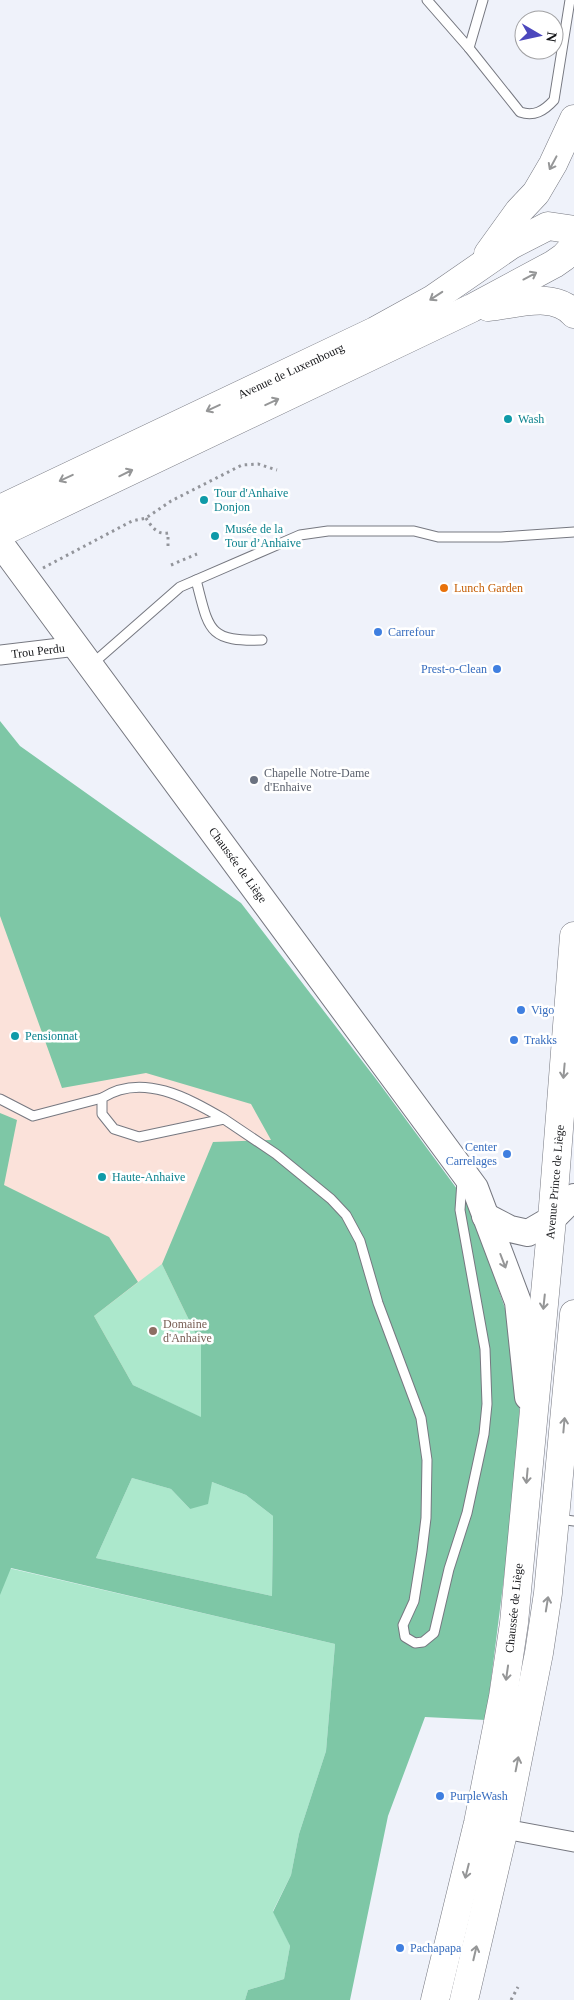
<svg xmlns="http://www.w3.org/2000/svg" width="574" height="2000" viewBox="0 0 574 2000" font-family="Georgia,serif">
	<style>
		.education { fill: #fbe2da }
		.green { fill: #ace8cc }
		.forest { fill: #7ec7a6; fill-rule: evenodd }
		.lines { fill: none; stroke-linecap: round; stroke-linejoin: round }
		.lane-casing { stroke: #767880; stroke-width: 11 }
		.street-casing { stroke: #767880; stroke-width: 21 }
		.secondary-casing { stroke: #767880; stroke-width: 28 }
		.primary-casing { stroke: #767880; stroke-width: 29 }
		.path { stroke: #93959b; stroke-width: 3; stroke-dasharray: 2.5 4; stroke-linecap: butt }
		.lane { stroke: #fff; stroke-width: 9 }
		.street { stroke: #fff; stroke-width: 19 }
		.secondary { stroke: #fff; stroke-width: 26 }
		.primary { stroke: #fff; stroke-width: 28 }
		.oneway { stroke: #959697 }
		.culture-dot { fill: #0f9aa8; stroke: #fff; stroke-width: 2 }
		.food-dot { fill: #e8710a; stroke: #fff; stroke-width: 2 }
		.shop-dot { fill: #3f7fe0; stroke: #fff; stroke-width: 2 }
		.worship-dot { fill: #6b7280; stroke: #fff; stroke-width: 2 }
		.education-dot { fill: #8d6e63; stroke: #fff; stroke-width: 2 }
		.labels { text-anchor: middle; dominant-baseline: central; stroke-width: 5; stroke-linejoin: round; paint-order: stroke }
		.street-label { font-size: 12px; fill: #141518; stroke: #fff }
		.culture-label { font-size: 12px; fill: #0d838f; stroke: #fff; text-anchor: start }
		.food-label { font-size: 12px; fill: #c56008; stroke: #fff; text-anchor: start }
		.shop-label { font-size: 12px; fill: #366cbe; stroke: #fff; text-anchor: start }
		.worship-label { font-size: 12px; fill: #5b616d; stroke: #fff; text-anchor: start }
		.education-label { font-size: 12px; fill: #785e54; stroke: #fff; text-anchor: start }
	</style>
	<rect width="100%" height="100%" fill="#eff2fa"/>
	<!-- education -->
	<path class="education" d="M0,915L113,982L344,1156L0,1505Z"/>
	<!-- green -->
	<g class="green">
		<path d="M162,1264L201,1345L202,1418L133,1385L94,1316Z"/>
		<path d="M132,1478L171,1489L190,1509L212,1482L246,1495L273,1516L272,1596L96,1558Z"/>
		<path d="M0,1566L335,1644L326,1751L299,1834L291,1875L273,1911L290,1946L284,1979L248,1990L245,2000H0Z"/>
	</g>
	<!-- forest -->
	<path class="forest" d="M0,721L20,746L241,903L379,1083L471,1208L511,1326L522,1434L486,1720L425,1717L388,1816L350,2000H245L248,1990L284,1979L290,1946L273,1912L291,1875L299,1834L326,1751L335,1644L11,1568L0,1595V1113L17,1120L4,1185L109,1237L138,1282L94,1316L133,1385L201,1417V1345L162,1264L213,1142L271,1140L251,1104L146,1073L62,1088L0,916ZM132,1478L171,1489L190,1509L208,1504L212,1482L246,1495L273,1516L272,1596L96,1558Z"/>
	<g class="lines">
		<defs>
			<g id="lane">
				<path d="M427,0L469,48L483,0"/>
				<path d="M469,48L520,112C534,117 544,111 554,100L570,0"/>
				<path d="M196,580C209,629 207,642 262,640"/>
				<path d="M91,665L180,587L300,535L328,531H414L438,537H501L574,532"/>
				<path d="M0,1099L33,1116L102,1098"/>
				<path d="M224,1119C188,1098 142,1072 102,1098V1114L114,1129L139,1137L224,1119L276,1154L331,1199L346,1215L360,1241L378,1303L421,1418L427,1460L426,1518L422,1551L414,1601L403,1625L405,1637L415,1643L423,1642L434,1633L449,1569L467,1513L484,1434L487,1404L485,1349L460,1210L462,1181"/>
				<path d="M558,1519L574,1521"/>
			</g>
			<g id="street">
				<path d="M0,655L77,646"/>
				<path d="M494,1827L574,1842"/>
			</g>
			<g id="secondary">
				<path d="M0,543L475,1188L518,1302L528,1397"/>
				<path d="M485,1216L510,1229L528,1233L552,1219L574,1197"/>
			</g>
			<g id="primary">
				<path d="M488,254L519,211L536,193L553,164L574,119"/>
				<path d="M488,307C514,305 554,290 574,314"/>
				<path d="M0,509L375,331L433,299L511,245L548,226L574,230"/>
				<path d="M0,533L472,308L554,264L564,257L574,246"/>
				<path d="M435,2000L478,1823L503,1697L514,1623L552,1219L574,936"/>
				<path d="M464,2000L504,1829L539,1653L548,1593L574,1314"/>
			</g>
		</defs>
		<!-- lane casing -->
		<use href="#lane" class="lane-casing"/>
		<!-- street casing -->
		<use href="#street" class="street-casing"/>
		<!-- secondary casing -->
		<use href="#secondary" class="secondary-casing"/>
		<!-- primary casing -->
		<use href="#primary" class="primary-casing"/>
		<!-- path -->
		<g class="path">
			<path d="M146,518C151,526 157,535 168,533V546"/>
			<path d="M171,565L197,554"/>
			<path d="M43,568L132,521L146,518L171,501L242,465L258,464L277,470"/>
			<path d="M511,2000L518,1987"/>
		</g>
		<!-- lane -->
		<use href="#lane" class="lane"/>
		<!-- street -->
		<use href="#street" class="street"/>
		<!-- secondary -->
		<use href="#secondary" class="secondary"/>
		<!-- primary -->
		<use href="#primary" class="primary"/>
	</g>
	<!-- one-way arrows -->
	<defs><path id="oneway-shaft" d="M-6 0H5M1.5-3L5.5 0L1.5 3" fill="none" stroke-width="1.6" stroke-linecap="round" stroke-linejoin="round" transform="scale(1.25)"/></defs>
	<g class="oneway">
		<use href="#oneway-shaft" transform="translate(553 163) rotate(118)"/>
		<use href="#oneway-shaft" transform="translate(530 276) rotate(-28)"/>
		<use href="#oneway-shaft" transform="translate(436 296) rotate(147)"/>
		<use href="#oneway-shaft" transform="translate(272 402) rotate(-25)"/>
		<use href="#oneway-shaft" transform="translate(213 408) rotate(155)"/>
		<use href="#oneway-shaft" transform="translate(126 473) rotate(-26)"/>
		<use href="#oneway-shaft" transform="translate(66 478) rotate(155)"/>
		<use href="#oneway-shaft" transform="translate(564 1071) rotate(95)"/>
		<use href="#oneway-shaft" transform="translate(503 1261) rotate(69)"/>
		<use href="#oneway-shaft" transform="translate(544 1302) rotate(96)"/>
		<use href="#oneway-shaft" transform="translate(564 1425) rotate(-85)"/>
		<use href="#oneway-shaft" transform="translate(527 1476) rotate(95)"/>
		<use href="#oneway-shaft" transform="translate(547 1604) rotate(-81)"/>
		<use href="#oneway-shaft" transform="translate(507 1673) rotate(98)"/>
		<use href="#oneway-shaft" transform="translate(517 1764) rotate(-79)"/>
		<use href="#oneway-shaft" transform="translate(467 1871) rotate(104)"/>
		<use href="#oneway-shaft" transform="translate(475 1953) rotate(-77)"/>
	</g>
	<!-- markers -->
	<g class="culture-dot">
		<circle cx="508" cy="419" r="5"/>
		<circle cx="204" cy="500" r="5"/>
		<circle cx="215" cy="536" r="5"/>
		<circle cx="15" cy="1036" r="5"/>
		<circle cx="102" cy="1177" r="5"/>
	</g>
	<circle class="food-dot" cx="444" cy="588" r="5"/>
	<g class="shop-dot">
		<circle cx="378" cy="632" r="5"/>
		<circle cx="497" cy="669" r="5"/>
		<circle cx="521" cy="1010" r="5"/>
		<circle cx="514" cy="1040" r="5"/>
		<circle cx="507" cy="1154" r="5"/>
		<circle cx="440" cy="1796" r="5"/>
		<circle cx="400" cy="1948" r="5"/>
	</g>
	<circle class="worship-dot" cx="254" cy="780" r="5"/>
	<circle class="education-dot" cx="153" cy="1331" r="5"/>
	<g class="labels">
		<!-- street labels -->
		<g class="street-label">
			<text transform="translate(291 371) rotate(-25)">Avenue de Luxembourg</text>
			<text transform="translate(38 651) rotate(-7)">Trou Perdu</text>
			<text transform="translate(238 865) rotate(54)">Chaussée de Liège</text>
			<text transform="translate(555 1182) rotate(-85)">Avenue Prince de Liège</text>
			<text transform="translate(514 1608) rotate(-84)">Chaussée de Liège</text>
		</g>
		<!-- culture labels -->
		<g class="culture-label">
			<text x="518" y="419">Wash</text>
			<text x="214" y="493">Tour d'Anhaive<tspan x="214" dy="14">Donjon</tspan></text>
			<text x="225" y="529">Musée de la<tspan x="225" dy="14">Tour d’Anhaive</tspan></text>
			<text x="25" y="1036">Pensionnat</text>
			<text x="112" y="1177">Haute-Anhaive</text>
		</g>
		<!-- food labels -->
		<g class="food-label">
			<text x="454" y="588">Lunch Garden</text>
		</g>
		<!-- shop labels -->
		<g class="shop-label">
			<text x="388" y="632">Carrefour</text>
			<text x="487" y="669" text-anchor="end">Prest-o-Clean</text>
			<text x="531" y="1010">Vigo</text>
			<text x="524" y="1040">Trakks</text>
			<text x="497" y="1147" text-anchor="end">Center<tspan x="497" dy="14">Carrelages</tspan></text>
			<text x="450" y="1796">PurpleWash</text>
			<text x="410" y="1948">Pachapapa</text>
		</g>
		<!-- worship labels -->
		<g class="worship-label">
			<text x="264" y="773">Chapelle Notre-Dame<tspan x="264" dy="14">d'Enhaive</tspan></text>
		</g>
		<!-- education labels -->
		<g class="education-label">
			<text x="163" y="1324">Domaine<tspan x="163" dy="14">d'Anhaive</tspan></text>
		</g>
	</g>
	<!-- north arrow -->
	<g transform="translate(539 35) rotate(99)"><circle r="24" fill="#ffffff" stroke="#a1a1a3"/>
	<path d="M0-4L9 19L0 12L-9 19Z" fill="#4b47bd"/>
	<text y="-8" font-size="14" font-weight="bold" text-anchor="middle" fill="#141518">N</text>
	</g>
</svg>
